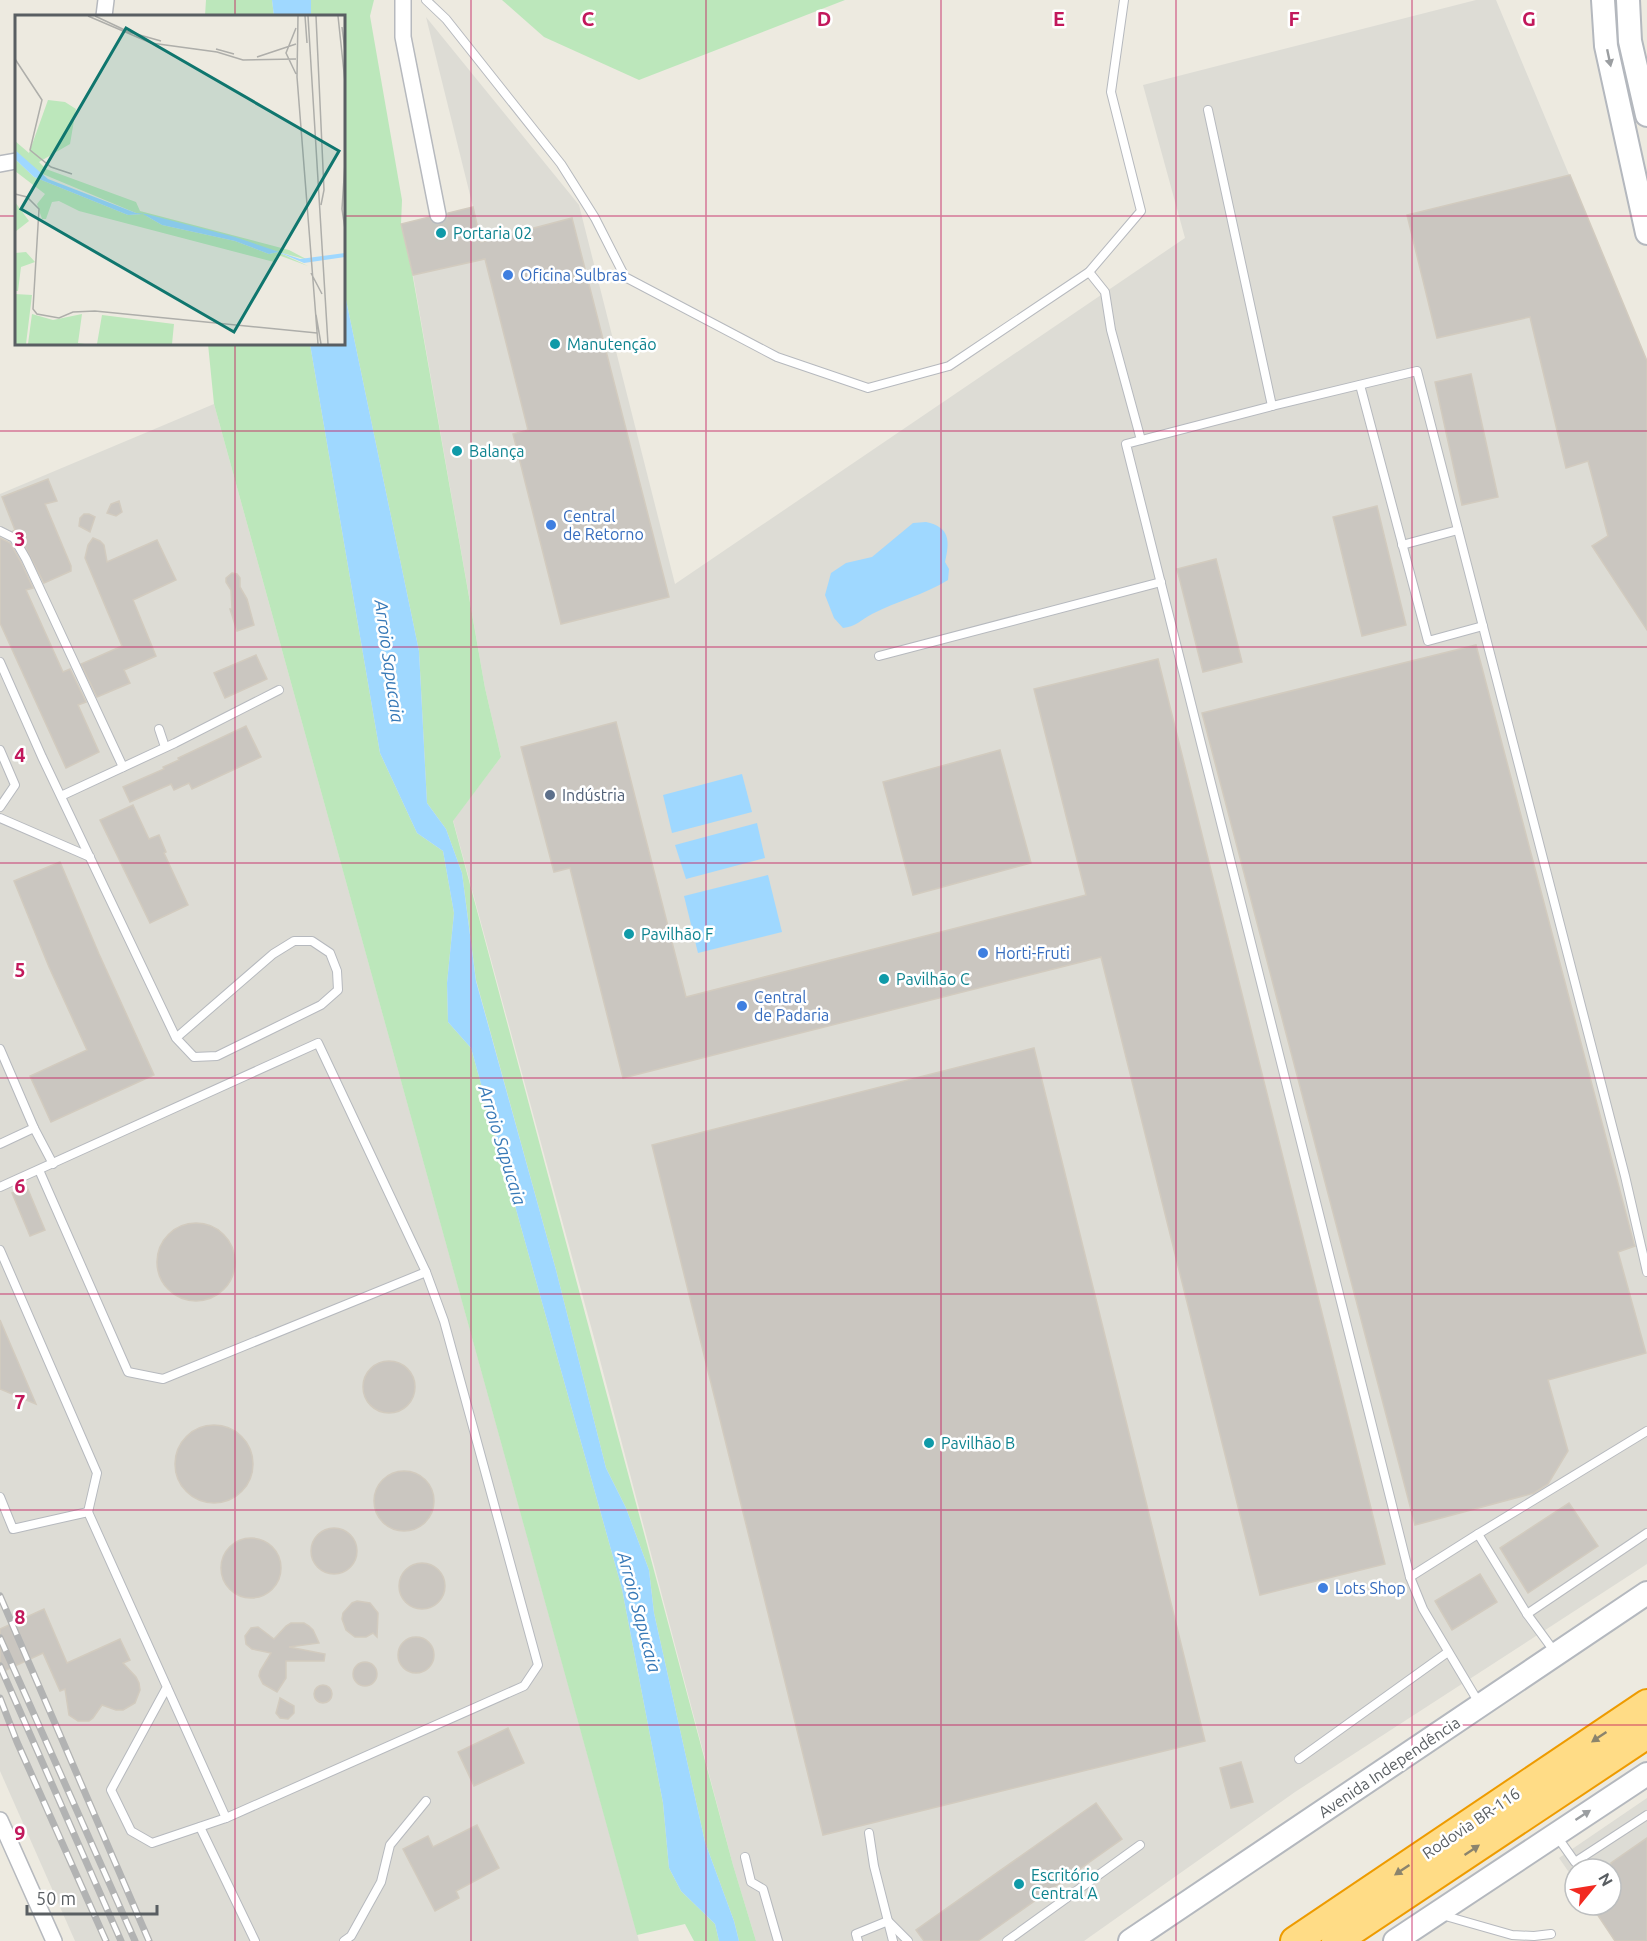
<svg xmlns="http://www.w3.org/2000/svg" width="1647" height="1941" viewBox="0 0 1647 1941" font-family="Ubuntu,sans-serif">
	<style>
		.industrial { fill: #dddcd5 }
		.green { fill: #bce7bb }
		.water { fill: #9fd8ff }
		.building { fill: #cac6c0; stroke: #d2cbbf; stroke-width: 1.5 }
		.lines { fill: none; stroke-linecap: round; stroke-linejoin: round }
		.minor-tunnel { stroke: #c8c7c0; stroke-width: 15; stroke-dasharray: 15 8; stroke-linecap: butt }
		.service-casing { stroke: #b6b9be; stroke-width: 10 }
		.minor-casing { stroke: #b6b9be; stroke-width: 18 }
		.secondary-casing { stroke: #b4b8be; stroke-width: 26 }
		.motorway-casing { stroke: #ee9b00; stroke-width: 32 }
		.service { stroke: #fff; stroke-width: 8 }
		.minor { stroke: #fff; stroke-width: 15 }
		.secondary { stroke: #fff; stroke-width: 22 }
		.motorway { stroke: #ffdc86; stroke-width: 28 }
		.rail-casing { stroke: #b2b3b3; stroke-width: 7 }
		.rail { stroke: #fff; stroke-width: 4.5; stroke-dasharray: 14; stroke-linecap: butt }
		.oneway { fill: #9b9ea1 }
		.oneway2 { fill: #8b846d }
		.grid { fill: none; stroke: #c2185b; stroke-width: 1.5; stroke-opacity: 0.55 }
		.culture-dot { fill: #0f9aa8; stroke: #fff; stroke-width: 2 }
		.shop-dot { fill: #3f7fe0; stroke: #fff; stroke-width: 2 }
		.service-dot { fill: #5c6f8a; stroke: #fff; stroke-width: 2 }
		.labels { text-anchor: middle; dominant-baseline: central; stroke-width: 5; stroke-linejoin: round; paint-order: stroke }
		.culture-label { font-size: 16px; fill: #0d838f; stroke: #fff; text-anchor: start }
		.shop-label { font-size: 16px; fill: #366cbe; stroke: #fff; text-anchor: start }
		.service-label { font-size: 16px; fill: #4e5e75; stroke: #fff; text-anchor: start }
		.street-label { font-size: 16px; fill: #595e62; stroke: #fff }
		.water-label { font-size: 18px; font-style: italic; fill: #3779b7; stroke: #fff }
		.inset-road { fill: none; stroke: #aeaeaa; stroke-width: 1.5 }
		.view { fill: #0f766e; fill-opacity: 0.15; stroke: #0f766e; stroke-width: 3 }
		.inset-edge { fill: none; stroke: #595e62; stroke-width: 3 }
		.grid-label { font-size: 20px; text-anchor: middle; font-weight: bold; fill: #c2185b; stroke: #fff; stroke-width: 5; stroke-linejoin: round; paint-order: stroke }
	</style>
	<rect width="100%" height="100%" fill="#edeae0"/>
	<!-- industrial -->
	<g class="industrial">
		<path d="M1476,0H1496L1647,361V1564L1295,1792L1084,1941H756L733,1865L596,1345L453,820L501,757L485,688L413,275L401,224L473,207L426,17L579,205L675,584L1185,238L1143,85Z"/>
		<path d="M214,404L639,1941H75L0,1771V494Z"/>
		<path d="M1647,1798V1941L1611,1905V1869H1575V1881L1559,1858Z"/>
	</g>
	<!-- green -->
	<g class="green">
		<path d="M206,0H272L274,16H205Z"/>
		<path d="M311,0H374L370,16L402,200L401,224L412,272L485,688L501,757L453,821L733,1865L756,1941H739L734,1921L705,1842L654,1613L649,1570L626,1508L606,1468L556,1270L476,980L462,873L446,829L427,803L419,651L344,290V16H311Z"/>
		<path d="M502,0H845L639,80L544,37Z"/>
		<path d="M208,344H310L380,753L417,833L443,851L454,913L447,983L448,1022L471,1048L622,1589L663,1803L669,1868L681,1891L715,1924L719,1941H694L685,1924L637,1935L214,404Z"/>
	</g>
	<!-- water -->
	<g class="water">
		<path d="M272,0H311V16H274Z"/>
		<path d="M344,290L419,651L427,803L446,829L462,873L476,981L556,1270L606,1468L626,1508L649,1570L654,1613L705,1842L734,1921L739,1941H719L715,1924L681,1891L669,1868L663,1803L622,1589L471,1048L448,1022L447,983L454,913L443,851L417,833L380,753L310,344H344Z"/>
		<path d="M926,522C950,527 950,541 945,562L949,569L948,580C924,595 897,601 872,614C861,620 855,627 843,628L834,618L825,595L831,573L846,563L872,557L913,523Z"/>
		<path d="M742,774L752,812L672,833L663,795Z"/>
		<path d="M757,823L765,858L686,879L675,845Z"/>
		<path d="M768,875L782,932L698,953L684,896Z"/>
	</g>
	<!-- building -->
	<g class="building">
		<path d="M1570,175L1647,361V630L1592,546L1608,536L1588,461L1566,468L1530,317L1437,338L1407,215Z"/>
		<path d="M473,207L481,242L572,218L669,597L561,624L513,434L528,430L485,259L413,275L401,224L429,217L434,224H440L447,219L448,213Z"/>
		<path d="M1471,374L1498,497L1462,505L1435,382Z"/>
		<path d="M48,479L57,501L45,504L71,566V571L44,583L19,535L13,531L15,530L2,497Z"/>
		<path d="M119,501L122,512L116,516L107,513L111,504Z"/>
		<path d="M1377,506L1406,625L1362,636L1333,517Z"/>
		<path d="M84,514H89L95,517L90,532L79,526L80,518Z"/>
		<path d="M0,538L10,543L21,562L33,588L26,590L63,672L70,669L86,702L78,705L99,752L66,768L0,623Z"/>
		<path d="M93,538L100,541L104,545L107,562L157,540L176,580L133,600L156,656L124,670L130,683L97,697L81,664L122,646L85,558L88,545Z"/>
		<path d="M1216,559L1242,662L1203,672L1177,569Z"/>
		<path d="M232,573L237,574L240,578V587L247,599L254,625L237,631L230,609H232L231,590L226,582V578Z"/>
		<path d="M1476,645L1634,1244L1635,1246L1618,1252L1646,1353L1548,1380L1568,1451L1548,1484L1534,1493L1415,1525L1202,713Z"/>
		<path d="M256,655L267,679L225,698L214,673Z"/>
		<path d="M1158,659L1385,1564L1260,1595L1101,957L623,1078L570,868L554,872L521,747L616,722L686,997L1086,895L1034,689Z"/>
		<path d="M246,726L261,757L192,789L189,783L174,790L171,784L130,802L123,787L164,769L163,767L179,760L178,758Z"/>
		<path d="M1000,750L1031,863L913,895L883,782Z"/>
		<path d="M133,805L149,839L159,835L166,852L164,853L188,905L150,923L100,820Z"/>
		<path d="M60,862L99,954L154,1075L51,1122L30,1076L87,1050L49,967L14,881Z"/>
		<path d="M1034,1048L1205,1741L823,1835L652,1145Z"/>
		<path d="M27,1187L45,1230L30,1236L12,1193Z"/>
		<circle cx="196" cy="1262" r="39"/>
		<path d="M0,1320L36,1404L0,1389Z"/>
		<circle cx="389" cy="1387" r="26"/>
		<circle cx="214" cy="1464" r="39"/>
		<circle cx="404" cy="1501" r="30"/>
		<path d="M1569,1503L1598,1546L1528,1593L1500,1548Z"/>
		<circle cx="334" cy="1551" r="23"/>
		<circle cx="251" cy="1568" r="30"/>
		<circle cx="422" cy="1586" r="23"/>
		<path d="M1480,1574L1497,1602L1452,1630L1435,1601Z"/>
		<path d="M357,1601L370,1603L378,1613L377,1637L373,1633L366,1637H355L346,1630L342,1619L343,1613L352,1603Z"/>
		<path d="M44,1609L67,1663L120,1639L130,1660L123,1663L136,1677L139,1683L140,1690L135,1703L123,1710H116L102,1705L93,1718L89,1721H78L69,1715L65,1689L60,1691L43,1653L0,1673V1629Z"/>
		<path d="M291,1623H304L309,1626L313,1630L319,1643L289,1647L325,1654L324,1661H286V1678L277,1692L263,1684L259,1676L260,1671L271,1653L252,1649L246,1644L245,1636L251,1628L258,1627L274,1639L286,1626Z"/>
		<circle cx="416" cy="1655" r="18"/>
		<circle cx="365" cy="1674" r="12"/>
		<circle cx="323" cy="1694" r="9"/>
		<path d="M280,1698L294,1706V1713L288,1719L280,1718L276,1713Z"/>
		<path d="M508,1728L524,1763L474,1786L458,1752Z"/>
		<path d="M1241,1762L1253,1802L1231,1808L1220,1768Z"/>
		<path d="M1096,1803L1122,1839L978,1941H924L916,1930Z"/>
		<path d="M477,1825L499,1868L456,1891L459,1898L435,1911L403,1849L428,1836L433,1847Z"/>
		<path d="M1647,1838V1941H1615L1591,1905H1611V1863Z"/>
	</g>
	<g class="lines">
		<!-- minor-tunnel -->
		<path class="minor-tunnel" d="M438,215L443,241"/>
		<defs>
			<g id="service">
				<path d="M426,0L446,19L561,164L595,218L625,277L777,357L868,388L949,366L1089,272L1141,211L1111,92L1124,0"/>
				<path d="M1208,110L1272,406"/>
				<path d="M1089,272L1105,292L1111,330L1141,440"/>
				<path d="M1360,385L1428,641L1483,626"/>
				<path d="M0,531L14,538L26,559L123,767"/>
				<path d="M1402,545L1458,530"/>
				<path d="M879,656L1161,582"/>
				<path d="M0,662L42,757L176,1038L194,1057L217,1056L321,1005L338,990L337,971L330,953L312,941H294L273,954L176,1038"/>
				<path d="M159,729L165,747"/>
				<path d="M0,750L15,785L0,807"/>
				<path d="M61,796L175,743L279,690"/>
				<path d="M0,818L90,857"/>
				<path d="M0,1049L34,1128"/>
				<path d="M0,1144L34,1128L53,1164"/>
				<path d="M39,1170L128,1372L163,1379L426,1272"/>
				<path d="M0,1187L318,1043L426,1272L444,1321L538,1665L524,1686L226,1818"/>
				<path d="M0,1250L97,1473L88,1512"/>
				<path d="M0,1497L13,1529L88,1512L226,1818L152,1843L131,1831L111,1790L167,1687"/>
				<path d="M1410,1577L1478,1534"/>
				<path d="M1527,1614L1647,1533"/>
				<path d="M1554,1651L1527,1614L1478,1534L1647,1431"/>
				<path d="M1479,1703L1423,1609L1410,1577L1126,444L1272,406L1417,371L1625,1176L1647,1272"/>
				<path d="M1299,1759L1448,1652"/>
				<path d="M200,1827L255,1941"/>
				<path d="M869,1833L874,1866L893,1941"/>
				<path d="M1556,1835L1575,1862L1647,1815"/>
				<path d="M745,1857L751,1882L763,1889L778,1941"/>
				<path d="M1442,1915L1512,1935L1534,1936L1551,1934"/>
				<path d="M889,1922L908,1941"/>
				<path d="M344,1941L351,1936L381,1882L390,1845L426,1801"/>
				<path d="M858,1941L856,1934L888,1921"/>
				<path d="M1007,1941L1140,1845"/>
			</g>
			<g id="minor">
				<path d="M403,0V37L438,215"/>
				<path d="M104,16L106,0"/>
				<path d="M0,164L16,161"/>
				<path d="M0,1820L54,1941"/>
			</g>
			<g id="secondary">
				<path d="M1603,0L1606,46L1647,233"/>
				<path d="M1628,0L1630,41L1647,115"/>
				<path d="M1130,1941L1647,1593"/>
				<path d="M1395,1941L1647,1774"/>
			</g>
			<g id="motorway">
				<path d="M1295,1941L1647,1704"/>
				<path d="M1336,1941L1647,1734"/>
			</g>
		</defs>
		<!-- service casing -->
		<use href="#service" class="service-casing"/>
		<!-- minor casing -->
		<use href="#minor" class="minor-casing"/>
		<!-- secondary casing -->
		<use href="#secondary" class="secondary-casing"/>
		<!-- motorway casing -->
		<use href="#motorway" class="motorway-casing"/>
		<!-- service -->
		<use href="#service" class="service"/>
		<!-- minor -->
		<use href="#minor" class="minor"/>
		<!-- secondary -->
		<use href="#secondary" class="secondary"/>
		<!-- motorway -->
		<use href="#motorway" class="motorway"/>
		<defs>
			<g id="rail">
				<path d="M0,1596L149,1941"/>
				<path d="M0,1638L135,1941"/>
				<path d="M0,1666L121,1941"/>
				<path d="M0,1698L17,1742L106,1941"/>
			</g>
		</defs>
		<!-- rail casing -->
		<use href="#rail" class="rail-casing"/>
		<!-- rail -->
		<use href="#rail" class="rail"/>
	</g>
	<!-- one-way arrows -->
	<defs><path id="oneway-solid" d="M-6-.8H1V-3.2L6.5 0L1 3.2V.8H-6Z" transform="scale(1.5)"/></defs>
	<g class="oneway">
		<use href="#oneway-solid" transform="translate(1609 58) rotate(78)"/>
		<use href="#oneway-solid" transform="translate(1583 1815) rotate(-33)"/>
	</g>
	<g class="oneway2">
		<use href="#oneway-solid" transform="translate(1599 1737) rotate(146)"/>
		<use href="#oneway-solid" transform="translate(1472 1850) rotate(-34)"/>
		<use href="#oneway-solid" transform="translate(1402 1870) rotate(146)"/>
	</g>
	<!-- grid -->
	<path class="grid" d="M235,0V16M471,0V1941M706,0V1941M941,0V1941M1176,0V1941M1412,0V1941M0,216H16M344,216H1647M235,344V1941M0,431H1647M0,647H1647M0,863H1647M0,1078H1647M0,1294H1647M0,1510H1647M0,1725H1647"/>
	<!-- markers -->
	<g class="culture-dot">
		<circle cx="441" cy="233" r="6"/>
		<circle cx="555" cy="344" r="6"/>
		<circle cx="457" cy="451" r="6"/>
		<circle cx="629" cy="934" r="6"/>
		<circle cx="884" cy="979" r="6"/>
		<circle cx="929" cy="1443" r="6"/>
		<circle cx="1019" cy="1884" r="6"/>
	</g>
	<g class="shop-dot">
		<circle cx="508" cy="275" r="6"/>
		<circle cx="551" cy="525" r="6"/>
		<circle cx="983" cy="953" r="6"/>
		<circle cx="742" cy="1006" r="6"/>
		<circle cx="1323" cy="1588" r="6"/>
	</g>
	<circle class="service-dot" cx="550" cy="795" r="6"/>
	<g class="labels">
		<!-- culture labels -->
		<g class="culture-label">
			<text x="453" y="233">Portaria 02</text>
			<text x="567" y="344">Manutenção</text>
			<text x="469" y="451">Balança</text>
			<text x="641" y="934">Pavilhão F</text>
			<text x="896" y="979">Pavilhão C</text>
			<text x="941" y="1443">Pavilhão B</text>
			<text x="1031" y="1875">Escritório<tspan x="1031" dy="18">Central A</tspan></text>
		</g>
		<!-- shop labels -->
		<g class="shop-label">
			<text x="520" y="275">Oficina Sulbras</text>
			<text x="563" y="516">Central<tspan x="563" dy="18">de Retorno</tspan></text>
			<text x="995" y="953">Horti-Fruti</text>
			<text x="754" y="997">Central<tspan x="754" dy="18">de Padaria</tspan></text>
			<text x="1335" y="1588">Lots Shop</text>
		</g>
		<!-- service labels -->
		<g class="service-label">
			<text x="562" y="795">Indústria</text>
		</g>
		<!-- street labels -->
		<g class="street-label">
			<text transform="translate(1389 1767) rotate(-34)">Avenida Independência</text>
			<text transform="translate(1471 1823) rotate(-34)">Rodovia BR-116</text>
		</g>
		<!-- water labels -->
		<g class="water-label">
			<text transform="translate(390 661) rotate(82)">Arroio Sapucaia</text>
			<text transform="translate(503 1145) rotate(73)">Arroio Sapucaia</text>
			<text transform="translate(640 1612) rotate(75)">Arroio Sapucaia</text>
		</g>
	</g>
	<!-- overview -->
	<g transform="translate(15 15)">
		<rect width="330" height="330" fill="#edeae0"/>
		<path d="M33,85L50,87L61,94L55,129L24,147L31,154L121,187L125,196L274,235L293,245L121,198L18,155L0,135V126L14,138ZM0,144L19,162L113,200L128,199L147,210L220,226L254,239L263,237L293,251L266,241H261L259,247L64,196L44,186L37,187L31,204H27L22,189L30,179L0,156ZM0,187L14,206L0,217ZM11,237L20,247L6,252L3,276H0V238ZM0,279L17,280L11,329H0ZM17,299L38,305L67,299L63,328L70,329H13ZM87,300L159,309L157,329H82Z" fill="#bce7bb"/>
		<path d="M0,135L33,164L121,198L131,199L220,222L285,244L330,238V242L289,248L263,237L254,239L220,226L147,210L128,199L113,200L19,162L0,144Z" fill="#9fd8ff"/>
		<path class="inset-road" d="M73,1L136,28L202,37L228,45L281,44M80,1L114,17L146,26M283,1L282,62L303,329M290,1L292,28M293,1L313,329M301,1L309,175L306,190M323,1L330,67M327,12L330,36M281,13L271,38L281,59M201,34L219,39M242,42L281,29M0,44L27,85L15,135L36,152L57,159M330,148L327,194L330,214M0,179L12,182L24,194L18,294L22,299L44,303L58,297L80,296L302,318M296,258L307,279M301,300L306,329"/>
		<path class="view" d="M111,13L324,136L219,317L6,194Z"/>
		<rect width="330" height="330" class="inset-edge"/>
	</g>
	<g class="grid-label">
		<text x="588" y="26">C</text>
		<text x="824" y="26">D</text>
		<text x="1059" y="26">E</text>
		<text x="1294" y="26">F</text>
		<text x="1529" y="26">G</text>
		<text x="20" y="546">3</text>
		<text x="20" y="762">4</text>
		<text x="20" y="977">5</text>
		<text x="20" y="1193">6</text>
		<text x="20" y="1409">7</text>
		<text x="20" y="1624">8</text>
		<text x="20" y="1840">9</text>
	</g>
	<!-- north arrow -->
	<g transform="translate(1593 1887) rotate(60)"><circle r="28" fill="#ffffff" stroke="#bdbfc0" stroke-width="1.5"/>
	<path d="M0-4.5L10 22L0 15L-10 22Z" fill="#f22a21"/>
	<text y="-9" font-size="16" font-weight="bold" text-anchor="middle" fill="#595e62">N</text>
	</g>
	<!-- scale -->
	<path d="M27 1905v9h130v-9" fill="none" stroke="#595e62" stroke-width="3"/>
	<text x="36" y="1905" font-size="18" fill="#595e62" stroke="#ffffff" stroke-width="4.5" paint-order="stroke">50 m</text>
</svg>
